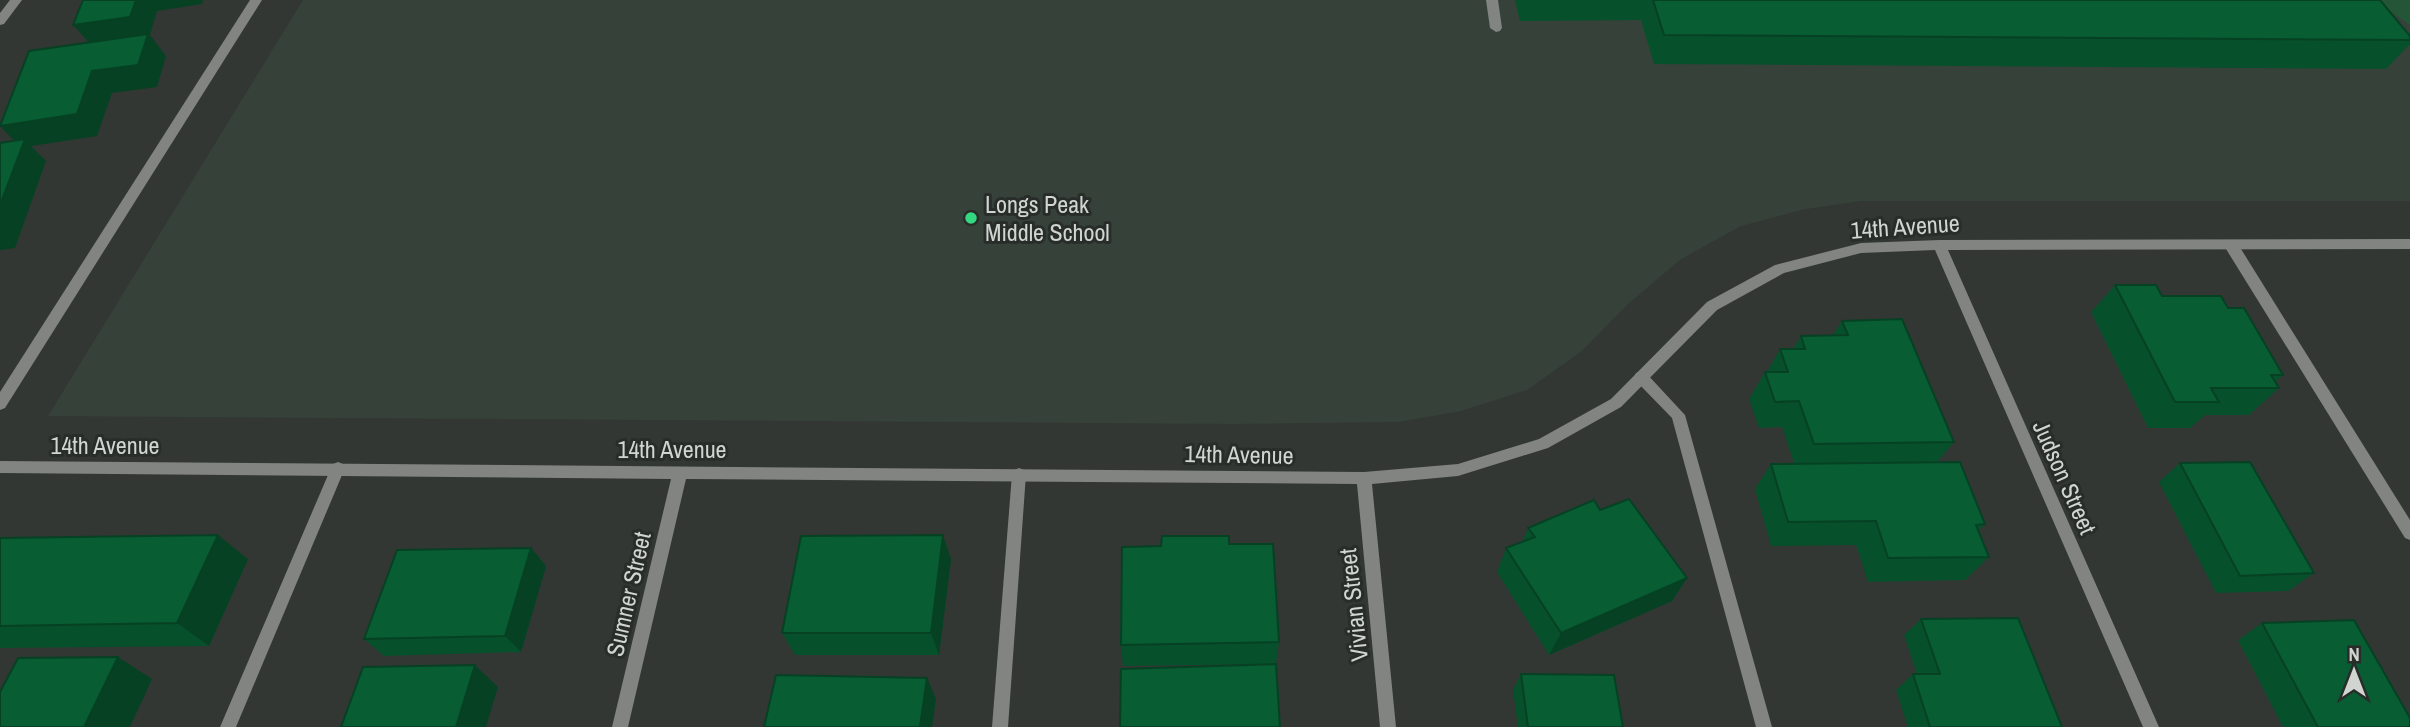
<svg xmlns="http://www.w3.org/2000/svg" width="2410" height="727" viewBox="0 0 2410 727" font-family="'Archivo Narrow',sans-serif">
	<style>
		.built { fill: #364139 }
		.green { fill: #255537 }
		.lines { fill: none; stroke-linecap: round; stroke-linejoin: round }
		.service { fill: #818481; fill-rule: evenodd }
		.minor { fill: #818481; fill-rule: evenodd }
		.wall { fill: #07502c }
		.shaded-wall { fill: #064124 }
		.building { fill: #085d33; stroke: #064124; stroke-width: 2 }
		.poi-dot { fill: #34d881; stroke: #282d29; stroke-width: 2.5 }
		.labels { text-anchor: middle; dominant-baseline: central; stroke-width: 6; stroke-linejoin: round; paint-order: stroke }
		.poi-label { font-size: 24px; fill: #d1d5d2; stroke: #282d29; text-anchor: start }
		.street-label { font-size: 24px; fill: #d1d5d2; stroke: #282d29 }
	</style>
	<rect width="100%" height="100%" fill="#323733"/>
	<!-- built -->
	<path class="built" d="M303,0H2410V201H1861L1806,209L1741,226L1680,260L1627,305L1582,351L1527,390L1461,411L1399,422L1235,424L48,416Z"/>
	<!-- green -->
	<path class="green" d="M2374,0H2410V25Z"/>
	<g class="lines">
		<!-- service -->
		<g class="service">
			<path d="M250,0H262L5,408L0,410V392Z"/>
			<path d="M1486,0H1498L1502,28L1500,31L1496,32L1490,28Z"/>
			<path d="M2231,240L2236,241L2410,520V540L2405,538L2226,249L2224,245Z"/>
			<path d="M1641,371L1646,373L1685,415L1772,727H1756L1672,418L1636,381L1634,377L1636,373Z"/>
			<path d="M338,462L343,464L345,468L236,727H220L331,468L333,464Z"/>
			<path d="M1019,468L1024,470L1026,474L1008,727H992L1012,474L1014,470Z"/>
		</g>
		<!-- minor -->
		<g class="minor">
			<path d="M10,0H22L4,24L0,25V13Z"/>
			<path d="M2410,239V249L1948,250L2159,727H2143L1935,250L1861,253L1784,273L1717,310L1621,407L1548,448L1458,476L1372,484L1396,727H1380L1357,484L686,479L628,727H612L671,479L0,473V461L1364,472L1458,464L1539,439L1611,399L1707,302L1775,265L1861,243L1939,240Z"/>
		</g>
	</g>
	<!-- wall -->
	<g class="wall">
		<path d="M1515,0H2380L2410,36V44L2386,69L1654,64L1641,20L1520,21Z"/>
		<path d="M2115,285L2162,296L2283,375L2275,382L2279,388L2249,415H2205L2190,428H2148L2091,312Z"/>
		<path d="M1842,321L1954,442L1937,462L1985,524L1978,531L1989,557L1965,580L1868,582L1856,545L1771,546L1755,489L1771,464L1794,463L1782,427L1759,428L1749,399L1765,372H1767L1780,349H1793L1801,336L1833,335Z"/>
		<path d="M2180,463L2314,573L2288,591L2216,593L2159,482Z"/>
		<path d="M1600,510L1687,578L1672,601L1549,655L1497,572L1506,548L1522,542L1528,528Z"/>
		<path d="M0,538L248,559L209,646L0,648Z"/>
		<path d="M1229,544L1279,642L1276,664L1123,666L1121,645L1161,546Z"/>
		<path d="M531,548L546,566L521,652L384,656L364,639Z"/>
		<path d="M951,559L939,655H795L782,633Z"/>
		<path d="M1921,619L2062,727H1908L1896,690L1913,674H1917L1904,635Z"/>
		<path d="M2262,623L2410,727H2283L2238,640Z"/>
		<path d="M1521,674L1623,727H1518L1513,690Z"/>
	</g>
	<!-- shaded-wall -->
	<g class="shaded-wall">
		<path d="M136,0H203L202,4L157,11L150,35L166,56L157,87L112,93L97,136L31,146L46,161L15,248L0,250V205L21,148L0,126L93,47L73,25Z"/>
		<path d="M218,535L248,559L209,646L177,623Z"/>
		<path d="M943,535L951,559L939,655L931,633Z"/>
		<path d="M531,548L546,566L521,652L505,636Z"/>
		<path d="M1687,578L1672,601L1549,655L1561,633Z"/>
		<path d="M118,657L152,679L130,727H84Z"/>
		<path d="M475,665L498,687L486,727H456Z"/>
		<path d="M927,678L936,699L932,727H920Z"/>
	</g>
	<!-- building -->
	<g class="building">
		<path d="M83,0H136L130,17L73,25Z"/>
		<path d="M1653,0H2380L2410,36V40L1664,35Z"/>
		<path d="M148,34L138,65L92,71L77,114L0,126L29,51Z"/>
		<path d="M25,139L0,205V143Z"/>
		<path d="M2115,285H2156L2162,296H2221L2228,308H2244L2283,375H2271L2279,388H2211L2219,402H2175Z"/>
		<path d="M1902,319L1954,442L1814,444L1799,401L1775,402L1765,372H1788L1780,349H1805L1801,336L1848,335L1842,321Z"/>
		<path d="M1960,462L1985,524L1976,525L1989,557L1888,558L1876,521L1788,522L1771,464Z"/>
		<path d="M2250,462L2314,573L2240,576L2180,463Z"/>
		<path d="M1629,499L1687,578L1561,633L1506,548L1535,537L1528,528L1594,500L1600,510Z"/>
		<path d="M218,535L177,623L0,626V538Z"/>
		<path d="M943,535L931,633H782L801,536Z"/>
		<path d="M1162,536H1229V544H1273L1279,642L1121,645L1122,547L1161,546Z"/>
		<path d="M531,548L505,636L364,639L397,550Z"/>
		<path d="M2018,618L2062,727H1930L1913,674H1940L1921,619Z"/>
		<path d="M2354,620L2410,718V727H2318L2262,623Z"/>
		<path d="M118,657L84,727H0V692L18,658Z"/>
		<path d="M1276,664L1280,727H1120L1121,669Z"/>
		<path d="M475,665L456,727H341L363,667Z"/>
		<path d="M1521,674L1614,675L1623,727H1528Z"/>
		<path d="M776,675L927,678L920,727H764Z"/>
	</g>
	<!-- markers -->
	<circle class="poi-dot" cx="971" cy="218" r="7"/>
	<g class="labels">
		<!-- poi labels -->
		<g class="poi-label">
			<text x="985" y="204">Longs Peak<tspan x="985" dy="28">Middle School</tspan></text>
		</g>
		<!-- street labels -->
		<g class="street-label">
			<text transform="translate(1905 226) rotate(-4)">14th Avenue</text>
			<text x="105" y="445">14th Avenue</text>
			<text x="672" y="449">14th Avenue</text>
			<text transform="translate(1239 454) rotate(1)">14th Avenue</text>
			<text transform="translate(2065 477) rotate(66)">Judson Street</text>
			<text transform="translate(628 594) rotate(-77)">Sumner Street</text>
			<text transform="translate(1353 605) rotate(-96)">Vivian Street</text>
		</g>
	</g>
	<!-- north arrow -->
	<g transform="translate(2354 671)" stroke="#282d29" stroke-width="5" paint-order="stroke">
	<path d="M0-5L12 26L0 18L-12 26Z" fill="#d1d5d2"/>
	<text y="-10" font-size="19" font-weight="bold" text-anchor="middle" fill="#d1d5d2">N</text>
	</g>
</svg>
